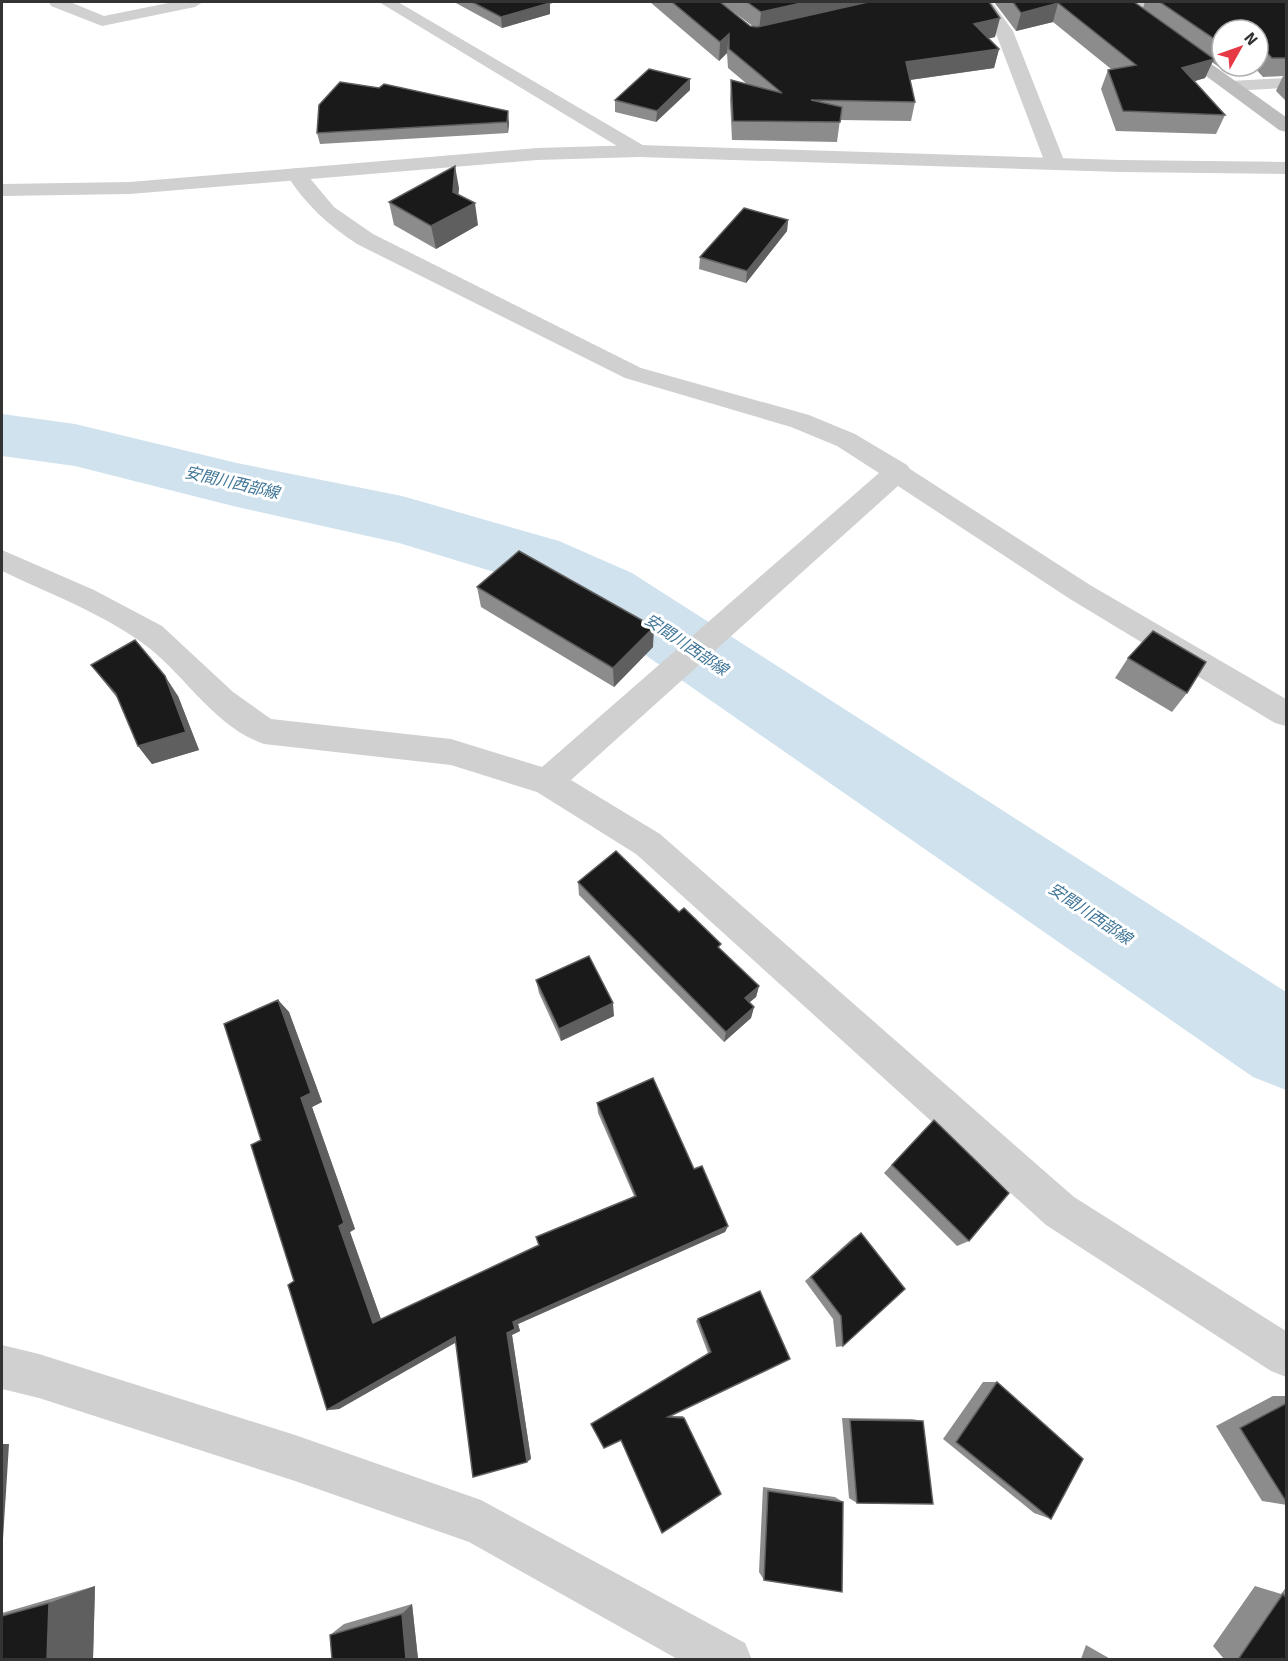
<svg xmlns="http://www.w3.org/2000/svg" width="1288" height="1661" viewBox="0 0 1288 1661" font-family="Signika,'Noto Sans JP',sans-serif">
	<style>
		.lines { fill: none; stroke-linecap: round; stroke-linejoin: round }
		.river { fill: #cfe2ee; fill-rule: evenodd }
		.minor { fill: #d0d0d0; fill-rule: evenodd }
		.tertiary { fill: #d0d0d0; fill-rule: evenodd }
		.secondary { fill: #bdbdbd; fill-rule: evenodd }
		.wall { fill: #8c8c8c }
		.shaded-wall { fill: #5f5f5f }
		.building { fill: #1a1a1a; stroke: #5f5f5f; stroke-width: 1.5 }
		.labels { text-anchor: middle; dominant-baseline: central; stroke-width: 6; stroke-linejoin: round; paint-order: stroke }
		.water-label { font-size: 16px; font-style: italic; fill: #3f7597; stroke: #fff }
	</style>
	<rect width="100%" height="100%" fill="#fff"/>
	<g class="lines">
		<!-- river -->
		<path class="river" d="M2,414L75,424L237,463L402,496L559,541L632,573L1286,992V1090L1253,1077L582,611L511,577L399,543L237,507L75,466L2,456Z"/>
		<!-- minor -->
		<g class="minor">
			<path d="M49,2H70L104,16L173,2H203L195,7L102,26L51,6Z"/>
			<path d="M379,2H398L646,147L649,151L646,155H632Z"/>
			<path d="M976,2H992L1013,31L1065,163L1062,167H1048L1045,163L995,31Z"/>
			<path d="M1113,2H1161C1154,11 1124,11 1113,9L1111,5Z"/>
			<path d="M1286,78V88L1230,91L1221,86L1230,81Z"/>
			<path d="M296,168L303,170L334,207L373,234L641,368L809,415L855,434L907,465L910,469L1090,585L1286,699V726L1275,723L1070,599L898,486L571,780L660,834L1074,1197L1286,1331V1377L1271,1371L1046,1225L636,854L537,792L451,765L264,744C212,726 184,672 141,642C99,612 48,593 2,571V550L94,590L162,626L233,692L271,719L451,739L542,767L879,473L837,446L791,427L625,378L357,244C328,225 305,204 286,174L289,170Z"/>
			<path d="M2,1345L39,1354L295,1435L481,1500L745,1643L752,1660H679L469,1542L295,1481L39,1398L2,1389Z"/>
		</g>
		<!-- tertiary -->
		<path class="tertiary" d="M639,145L1120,160L1286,162V174L1120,172L639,157L537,160L130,194L2,196V184L130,182L537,148Z"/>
		<!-- secondary -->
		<path class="secondary" d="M1106,2H1124L1286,117V132L1279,130Z"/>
	</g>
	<!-- wall -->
	<g class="wall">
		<path d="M454,2H547L550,14L502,28Z"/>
		<path d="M650,2H720L750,26L754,27L720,2H989L995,37L988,38L999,49L994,68L910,80L915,102L911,121L840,120L837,142L732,140L730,100L731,80L747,84L728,68L727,53L719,61Z"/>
		<path d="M994,2H1134L1143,8L1145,2H1287V102L1276,91L1283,76L1263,77L1253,66H1258V30H1222V66H1253L1227,73L1212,62L1205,78L1195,81L1225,115L1216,134L1116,131L1101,89L1108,70L1111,69L1053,22L1016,31Z"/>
		<path d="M690,79V90L656,122L615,112V100Z"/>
		<path d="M379,88L509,123L508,133L320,144L317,133Z"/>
		<path d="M459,188L458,194L478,225L436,249L394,225L389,202Z"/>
		<path d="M788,220L787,231L746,283L699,269L700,257Z"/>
		<path d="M477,587L653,647L614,687L481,607Z"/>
		<path d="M1128,658L1187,693L1172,712L1115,678Z"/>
		<path d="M91,665L178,696L199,750L152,764L138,746L118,699Z"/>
		<path d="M578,882L679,912L720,949L759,986L756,997L749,1002L754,1007L751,1018L724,1042L579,895Z"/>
		<path d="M536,980L614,1016L561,1041L539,993Z"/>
		<path d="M278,1000L289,1012L322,1102L312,1107L355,1229L350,1232L381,1319L539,1245L634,1196L598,1113L597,1103L694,1169L728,1226L725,1232L518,1324L520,1331L512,1335L531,1459L456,1342L339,1409L327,1410L294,1281L261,1140Z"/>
		<path d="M934,1120L969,1241L957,1246L884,1173L924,1130Z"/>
		<path d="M861,1233L843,1346L836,1347L833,1319L805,1281L853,1238Z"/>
		<path d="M760,1291L671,1416H683L684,1418L621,1440L708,1353L696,1321L698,1319Z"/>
		<path d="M983,1382H997L1051,1519L1034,1513L943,1439Z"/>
		<path d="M1273,1396H1287V1505L1262,1501L1216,1426Z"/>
		<path d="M842,1418L912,1419L923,1421L857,1503L849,1498Z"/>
		<path d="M763,1487L835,1497L843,1502L764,1580L759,1572Z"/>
		<path d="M95,1586L93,1659H2V1613Z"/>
		<path d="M1255,1586L1281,1594L1287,1586V1659H1224L1213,1646Z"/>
		<path d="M412,1604L418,1659H332L330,1635L344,1624Z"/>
		<path d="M1086,1645L1107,1657L1110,1659H1081Z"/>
	</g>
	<!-- shaded-wall -->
	<g class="shaded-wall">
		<path d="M806,2H882L759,31L761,12Z"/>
		<path d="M550,3V14L502,28L501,17Z"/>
		<path d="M1058,3L1053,22L1016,31L1021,13Z"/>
		<path d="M1000,18L995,37L969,43L974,24Z"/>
		<path d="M729,34L727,53L719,61L720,42Z"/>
		<path d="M999,49L994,68L902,81L906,62Z"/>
		<path d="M1214,59L1205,78L1174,87L1182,68Z"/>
		<path d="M1230,66H1253L1227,73Z"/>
		<path d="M690,79V90L656,122L657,111Z"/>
		<path d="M508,111L509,123L508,133L507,122Z"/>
		<path d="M455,166L459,188L457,212L475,203L478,225L436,249L431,226L453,192Z"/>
		<path d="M788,220L787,231L746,283L747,271Z"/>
		<path d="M654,627L653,647L614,687L613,668Z"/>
		<path d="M165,676L178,696L199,750L152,764L138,746Z"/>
		<path d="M759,986L756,997L742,1009L745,998Z"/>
		<path d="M278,1000L289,1012L322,1102L312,1107L355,1229L350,1232L383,1325L373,1323L339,1226L301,1098Z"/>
		<path d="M613,1003L614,1016L561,1041L559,1029Z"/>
		<path d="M754,1007L751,1018L724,1042L726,1032Z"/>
		<path d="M728,1226L725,1232L518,1324L520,1331L512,1335L531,1459L527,1462L507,1333L513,1322Z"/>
		<path d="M455,1337L462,1339L339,1409L327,1410Z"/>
		<path d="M2,1444H9L2,1555Z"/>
		<path d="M95,1586L93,1659H47L49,1603Z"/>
		<path d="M412,1604L418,1659H406L402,1614Z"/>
	</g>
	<!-- building -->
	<g class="building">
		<path d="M472,2H547L550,3L501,17Z"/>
		<path d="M672,2H720L750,26L757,27L868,2H989L1000,18L974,24L999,49L906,62L915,102L811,100L842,107L840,122L733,121L731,80L782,93L729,49V34L720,42Z"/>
		<path d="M747,2H806L761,12Z"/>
		<path d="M1013,2H1134L1214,59L1182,68L1225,115L1123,111L1108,70L1136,65L1058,3L1021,13Z"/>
		<path d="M1160,2H1287V58H1272L1262,47L1258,48V30H1222V44Z"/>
		<path d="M649,69L690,79L657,111L615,100Z"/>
		<path d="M340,82L379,88L384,84L508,111L507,122L317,133L319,105Z"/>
		<path d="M455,166L453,192L475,203L431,226L389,202Z"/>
		<path d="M744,208L788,220L747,271L700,257Z"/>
		<path d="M519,551L654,627L613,668L477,587Z"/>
		<path d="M1153,631L1206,662L1187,693L1128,658Z"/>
		<path d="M135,640L165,676L186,732L138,746L116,694L91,665Z"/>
		<path d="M616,851L679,912L684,908L721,944L718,947L759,986L745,998L754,1007L726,1032L578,882Z"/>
		<path d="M589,956L613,1003L559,1029L536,980Z"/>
		<path d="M278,1000L311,1093L301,1098L344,1223L339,1226L373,1323L539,1245L536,1237L636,1196L597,1103L653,1078L694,1169L702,1166L728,1226L513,1322L515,1329L507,1333L527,1462L473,1477L455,1337L327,1410L288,1285L294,1281L251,1145L261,1140L224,1024Z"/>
		<path d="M934,1120L1009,1193L969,1241L892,1165Z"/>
		<path d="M861,1233L905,1289L843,1346L841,1316L811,1277Z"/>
		<path d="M760,1291L790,1359L668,1417L684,1418L721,1494L662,1533L621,1440L604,1448L591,1424L711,1352L698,1319Z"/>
		<path d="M997,1382L1083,1459L1051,1519L956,1442Z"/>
		<path d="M1287,1403V1503L1240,1428Z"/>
		<path d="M850,1420L923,1421L933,1504L857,1503Z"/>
		<path d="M768,1491L843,1502L842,1592L764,1580Z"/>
		<path d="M1283,1594L1287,1599V1659H1240L1239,1658Z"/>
		<path d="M49,1603L47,1659H2V1616Z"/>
		<path d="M402,1614L406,1659H332L330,1635Z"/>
	</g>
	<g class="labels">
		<!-- water labels -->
		<g class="water-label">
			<text transform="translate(232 483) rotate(13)">安間川西部線</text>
			<text transform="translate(686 645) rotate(34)">安間川西部線</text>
			<text transform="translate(1090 914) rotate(34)">安間川西部線</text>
		</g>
	</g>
	<!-- border -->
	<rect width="1288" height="1661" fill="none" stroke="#333333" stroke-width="6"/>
	<!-- north arrow -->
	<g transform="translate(1240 48) rotate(50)"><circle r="28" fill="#ffffff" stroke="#adadad" stroke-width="1.5"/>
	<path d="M0-4.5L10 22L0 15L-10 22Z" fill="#e63946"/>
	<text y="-9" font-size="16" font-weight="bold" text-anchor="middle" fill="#333333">N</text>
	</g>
</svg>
